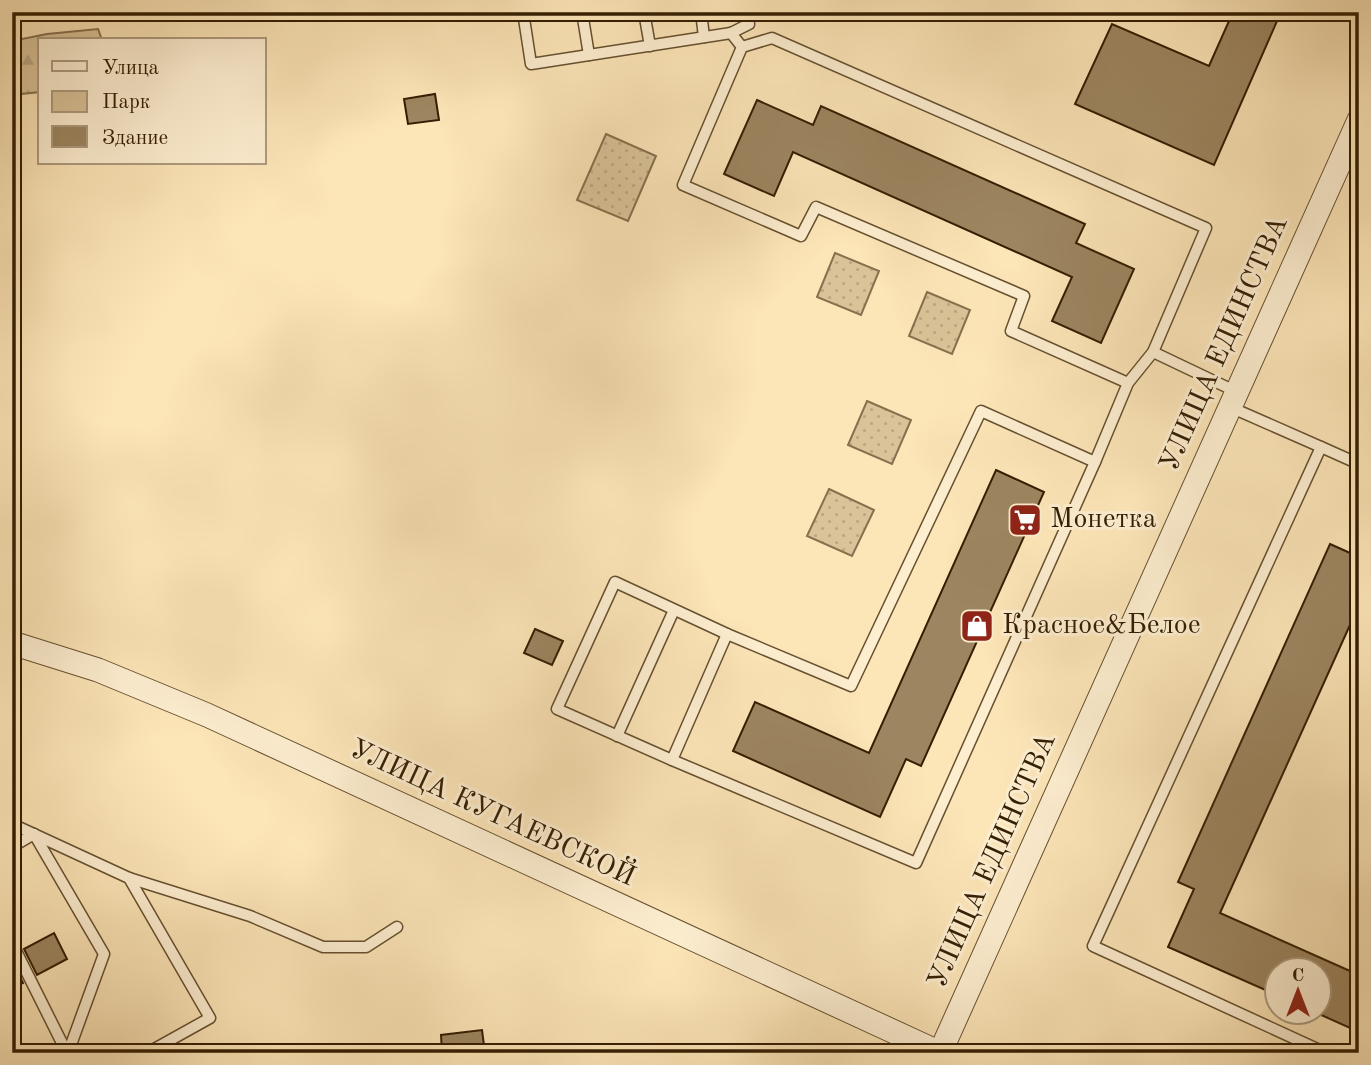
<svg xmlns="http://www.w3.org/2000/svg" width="1371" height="1065" viewBox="0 0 1371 1065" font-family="'Old Standard TT',serif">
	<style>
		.green { fill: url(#green-dots); stroke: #87704d; stroke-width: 2 }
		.forest { fill: url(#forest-firs); stroke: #87704d; stroke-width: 2 }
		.building { fill: #9c8560; stroke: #341e02; stroke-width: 2 }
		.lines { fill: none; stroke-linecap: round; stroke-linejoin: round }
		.lane-casing { stroke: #66502f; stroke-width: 13 }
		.street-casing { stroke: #66502f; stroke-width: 25 }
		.lane { stroke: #fdeed0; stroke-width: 10 }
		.street { stroke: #fdeed0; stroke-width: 23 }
		.labels { text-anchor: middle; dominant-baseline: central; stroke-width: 6; stroke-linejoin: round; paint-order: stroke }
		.street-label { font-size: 28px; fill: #341e02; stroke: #fdeed0 }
		.poi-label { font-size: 28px; fill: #341e02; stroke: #fdeed0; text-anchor: start }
	</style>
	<defs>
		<pattern id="green-dots" width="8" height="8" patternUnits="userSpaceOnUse" patternTransform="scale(1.75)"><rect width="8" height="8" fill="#dac398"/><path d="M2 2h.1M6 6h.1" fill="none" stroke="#bca781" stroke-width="1.8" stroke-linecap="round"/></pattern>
		<pattern id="forest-firs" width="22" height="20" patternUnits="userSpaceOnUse" patternTransform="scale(1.75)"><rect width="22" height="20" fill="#dac398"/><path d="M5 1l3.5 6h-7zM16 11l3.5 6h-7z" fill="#bca781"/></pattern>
	</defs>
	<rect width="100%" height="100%" fill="#fce5b7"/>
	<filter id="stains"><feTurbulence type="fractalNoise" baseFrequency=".00286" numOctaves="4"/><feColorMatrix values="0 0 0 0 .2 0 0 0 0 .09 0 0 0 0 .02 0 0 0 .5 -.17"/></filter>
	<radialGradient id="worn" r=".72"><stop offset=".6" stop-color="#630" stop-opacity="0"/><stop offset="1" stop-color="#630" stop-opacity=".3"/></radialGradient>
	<!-- green -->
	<g class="green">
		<path d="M606,134L656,156L628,221L577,200Z"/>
		<path d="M835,253L879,271L861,315L817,297Z"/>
		<path d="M927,292L970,310L952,354L909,336Z"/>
		<path d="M867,401L911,420L892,464L848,445Z"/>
		<path d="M829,489L874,510L852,556L807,536Z"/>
	</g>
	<!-- forest -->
	<path class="forest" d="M98,29L102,40H40V92L12,95V41L47,34Z"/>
	<!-- building -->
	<g class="building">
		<path d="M1233,12H1281L1214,165L1075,104L1112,24L1209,66Z"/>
		<path d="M435,94L439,120L408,124L404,99Z"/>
		<path d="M757,100L813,125L821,106L1085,224L1076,243L1134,269L1101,343L1052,321L1072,277L793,152L774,196L724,174Z"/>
		<path d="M996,470L1044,492L921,766L906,759L880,817L733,751L755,702L869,753Z"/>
		<path d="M1330,544L1359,557V605L1220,913L1359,975V1032L1319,1014V970H1277V995L1168,947L1194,889L1178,882Z"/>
		<path d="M535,629L563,641L552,665L524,653Z"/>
		<path d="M54,933L67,959L37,975L24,949Z"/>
		<path d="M12,961L23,983L12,988Z"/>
		<path d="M482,1030L485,1053H442L441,1035Z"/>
	</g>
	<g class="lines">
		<defs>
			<g id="lane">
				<path d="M523,12L531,64L731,33L742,47"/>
				<path d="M582,12L589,55"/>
				<path d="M644,12L650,46"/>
				<path d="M701,12L704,37"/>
				<path d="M731,33L749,24L747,12"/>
				<path d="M1153,352L1237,392"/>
				<path d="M1230,407L1321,447"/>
				<path d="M727,634L615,582L557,709L672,760L916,863L1095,462L1128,383L1153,352L1206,228L772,38L742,47L683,185L801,236L816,207L1024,296L1011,331L1128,383"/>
				<path d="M617,736L674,610"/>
				<path d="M672,760L727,634L851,686L981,411L1095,462"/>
				<path d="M12,824L129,878L210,1018L147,1053"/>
				<path d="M34,834L104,954L68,1053"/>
				<path d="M12,847L34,834"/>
				<path d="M129,878L250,916L323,947H366L397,927"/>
				<path d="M12,943L67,1053"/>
				<path d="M1326,1053L1093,946L1321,447L1359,464"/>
			</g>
			<g id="street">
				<path d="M12,643L98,670L207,715L940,1053"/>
				<path d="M940,1053L1359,120"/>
			</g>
		</defs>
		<!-- lane casing -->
		<use href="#lane" class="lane-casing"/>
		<!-- street casing -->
		<use href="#street" class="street-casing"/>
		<!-- lane -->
		<use href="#lane" class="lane"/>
		<!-- street -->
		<use href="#street" class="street"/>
	</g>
	<!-- icons -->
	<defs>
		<symbol id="supermarket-square" viewBox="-11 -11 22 22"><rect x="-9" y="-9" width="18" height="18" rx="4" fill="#8f2418" stroke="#fdeed0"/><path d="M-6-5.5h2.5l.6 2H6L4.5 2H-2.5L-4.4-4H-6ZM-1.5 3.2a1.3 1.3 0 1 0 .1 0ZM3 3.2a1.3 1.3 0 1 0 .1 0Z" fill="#fff"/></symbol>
		<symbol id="shop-square" viewBox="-11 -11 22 22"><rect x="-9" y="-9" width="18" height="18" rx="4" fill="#8f2418" stroke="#fdeed0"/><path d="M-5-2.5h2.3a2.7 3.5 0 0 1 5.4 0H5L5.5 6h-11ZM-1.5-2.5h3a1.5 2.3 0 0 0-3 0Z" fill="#fff"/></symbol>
	</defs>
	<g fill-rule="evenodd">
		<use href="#supermarket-square" x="1006" y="501" width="38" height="38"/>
		<use href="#shop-square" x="958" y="607" width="38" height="38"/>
	</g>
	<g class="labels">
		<!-- street labels -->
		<g class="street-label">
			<text transform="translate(1225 344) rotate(-66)">УЛИЦА ЕДИНСТВА</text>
			<text transform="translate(492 814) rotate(25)">УЛИЦА КУГАЕВСКОЙ</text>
			<text transform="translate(993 861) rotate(-66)">УЛИЦА ЕДИНСТВА</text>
		</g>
		<!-- poi labels -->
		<g class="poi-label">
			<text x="1050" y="520">Монетка</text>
			<text x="1002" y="626">Красное&amp;Белое</text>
		</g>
	</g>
	<!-- margin -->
	<rect width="1371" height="1065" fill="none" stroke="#fce5b7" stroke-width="42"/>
	<rect x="14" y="14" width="1343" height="1037" fill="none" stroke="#341e02" stroke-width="3.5"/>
	<rect x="21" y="21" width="1329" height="1023" fill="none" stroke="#341e02" stroke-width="2"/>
	<!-- legend -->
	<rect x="38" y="38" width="228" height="126" fill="#fdeed0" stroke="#ad9b7e" stroke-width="2"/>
	<rect x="52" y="61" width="35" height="10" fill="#fdeed0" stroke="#ad9b7e" stroke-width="2"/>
	<text x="102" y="74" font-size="21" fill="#341e02">Улица</text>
	<rect x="52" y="91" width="35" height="21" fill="#dac398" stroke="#ad9b7e" stroke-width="2"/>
	<text x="102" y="108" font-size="21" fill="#341e02">Парк</text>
	<rect x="52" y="126" width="35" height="21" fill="#9c8560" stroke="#ad9b7e" stroke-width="2"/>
	<text x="102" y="144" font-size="21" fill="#341e02">Здание</text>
	<!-- north arrow -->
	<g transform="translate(1298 991)"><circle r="33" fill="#fdeed0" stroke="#ad9b7e" stroke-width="2"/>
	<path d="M0-5L12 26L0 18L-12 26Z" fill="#8f2418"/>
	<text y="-10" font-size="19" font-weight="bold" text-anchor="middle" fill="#341e02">С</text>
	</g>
	<rect width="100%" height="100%" filter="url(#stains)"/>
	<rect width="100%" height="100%" fill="url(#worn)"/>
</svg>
